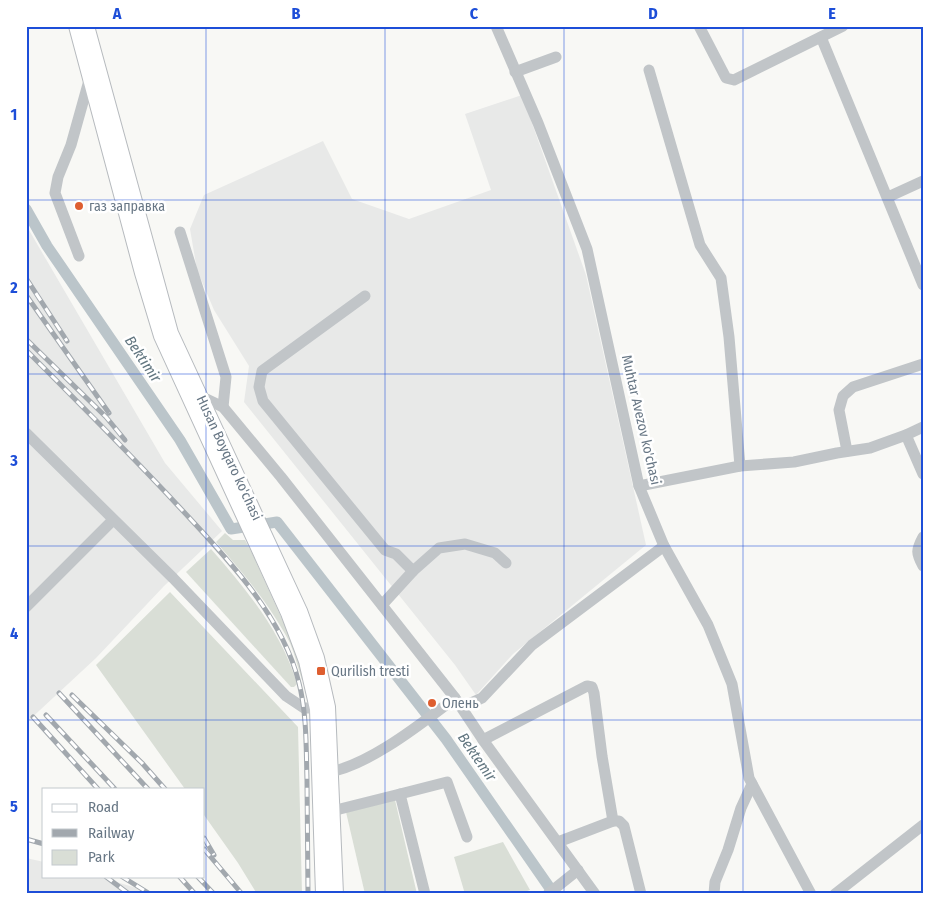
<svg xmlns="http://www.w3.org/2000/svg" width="949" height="920" viewBox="0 0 949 920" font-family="'Fira Sans Condensed',sans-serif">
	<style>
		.built { fill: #e8e9e8 }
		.green { fill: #d9ded6 }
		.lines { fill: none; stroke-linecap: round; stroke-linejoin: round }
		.canal { stroke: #bbc5ca; stroke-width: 11 }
		.major-casing { stroke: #b6babe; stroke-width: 16 }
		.minor { stroke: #c1c5c8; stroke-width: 11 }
		.major { stroke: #fff; stroke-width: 14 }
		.rail-casing { stroke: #a2a8ae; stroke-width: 5 }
		.rail { stroke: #fff; stroke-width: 3; stroke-dasharray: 9; stroke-linecap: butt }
		.grid { fill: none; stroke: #1d4ed8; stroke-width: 1; stroke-opacity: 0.55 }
		.poi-dot { fill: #de5e2f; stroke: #fff; stroke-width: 2 }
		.labels { text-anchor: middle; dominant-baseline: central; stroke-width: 5; stroke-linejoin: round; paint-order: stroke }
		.poi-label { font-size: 14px; fill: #687785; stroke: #fff; text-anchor: start }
		.street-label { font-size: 14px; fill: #687785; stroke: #fff }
		.water-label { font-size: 15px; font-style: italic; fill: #637781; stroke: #fff }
		.neatline { fill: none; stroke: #1d4ed8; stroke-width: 2 }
		.grid-label { font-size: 16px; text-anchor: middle; font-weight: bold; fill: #1d4ed8 }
	</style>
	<rect width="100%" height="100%" fill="#f8f8f5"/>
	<!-- built -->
	<g class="built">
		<path d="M522,95L586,275L646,545L513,654L476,695L455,665L244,402L249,366L214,310L197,270L190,229L204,195L323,141L352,199L409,219L491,190L465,114Z"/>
		<path d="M26,225L165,463L222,531L164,586L96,658L26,723Z"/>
		<path d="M26,858L44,862V876H96L157,894H26Z"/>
	</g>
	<!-- green -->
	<g class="green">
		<path d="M225,533L233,540H245L252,553L293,643L304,680H302C298,668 295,655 290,643C271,606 243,573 216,542Z"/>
		<path d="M211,549C246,589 282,632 297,684L294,687H291L186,572Z"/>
		<path d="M170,592L298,727L302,894H257L238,863L204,815V789H185L96,665Z"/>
		<path d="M395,800L417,894H365L346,812Z"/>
		<path d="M503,842L530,890L519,894H465L454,857Z"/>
	</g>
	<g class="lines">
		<!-- canal -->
		<path class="canal" d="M26,209L47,246L180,440L231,529L277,522L446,739L554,894"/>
		<defs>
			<g id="major">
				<path d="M76,26L142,273L161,336L288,613L306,661L317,709L323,894"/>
				<path d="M87,26L171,333L300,611L317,658L328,707L336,894"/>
			</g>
		</defs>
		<!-- major casing -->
		<use href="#major" class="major-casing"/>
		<!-- minor -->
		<g class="minor">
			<path d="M496,26L538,123L587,249L639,486L664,546L708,625L732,684L749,778L811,894"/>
			<path d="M699,26L726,78L734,80L843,26"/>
			<path d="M821,37L923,285"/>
			<path d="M649,70L700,245L721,278L729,337L740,466"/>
			<path d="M515,72L556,57"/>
			<path d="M888,197L923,181"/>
			<path d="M180,232L226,377L223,407"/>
			<path d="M79,256L55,193L58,177L71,145L90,77"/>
			<path d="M365,296L262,371L259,387L263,401L385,550L396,554L413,571"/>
			<path d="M200,396L223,407L281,477L455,698L483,740L595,894"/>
			<path d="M26,433L173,578L286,696L304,708H324"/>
			<path d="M906,435L923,474"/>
			<path d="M847,451L839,410L843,396L853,387L923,364"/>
			<path d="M639,486L740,466L794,462L837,453L870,448L906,435L923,427"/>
			<path d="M923,537C916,550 916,553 923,566"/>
			<path d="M382,605L413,571L439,548L465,544L495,553L506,563"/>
			<path d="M26,607L113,520"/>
			<path d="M462,707L482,698L532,645L664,546"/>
			<path d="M483,740L587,686L592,687L594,693L602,756L613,821"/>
			<path d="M324,773C366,768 422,723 455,698"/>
			<path d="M400,794L447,782L467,837"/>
			<path d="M332,811L400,794L425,894"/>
			<path d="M558,842L613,821H619L624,826L641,894"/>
			<path d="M548,894L578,870"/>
			<path d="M714,894L715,882L728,850L741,808L752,784"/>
			<path d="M835,894L923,825"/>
		</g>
		<!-- major -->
		<use href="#major" class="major"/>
		<defs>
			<g id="rail">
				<path d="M26,278L67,341"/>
				<path d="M26,295L109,413"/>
				<path d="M26,339L106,417L125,440"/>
				<path d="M26,350C74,398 122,446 169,496C218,549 281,610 299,683C307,715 306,748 307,780C307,818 308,856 308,894"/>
				<path d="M59,693L148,789"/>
				<path d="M72,695L142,763L165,789"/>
				<path d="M46,715L115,789"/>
				<path d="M33,717L98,789"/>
				<path d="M204,838L214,855"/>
				<path d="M26,839L44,844"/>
				<path d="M204,849L242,894"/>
				<path d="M105,876L129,894"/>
				<path d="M121,876L150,894"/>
				<path d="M179,876L195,894"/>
				<path d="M197,876L214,894"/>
			</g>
		</defs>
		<!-- rail casing -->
		<use href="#rail" class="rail-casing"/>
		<!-- rail -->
		<use href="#rail" class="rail"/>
	</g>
	<!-- grid -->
	<path class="grid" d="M206,26V894M385,26V894M564,26V894M743,26V894M26,200H923M26,374H923M26,546H923M26,720H923"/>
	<!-- markers -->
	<g class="poi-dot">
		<circle cx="79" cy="206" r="5"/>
		<rect x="316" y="666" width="10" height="10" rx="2.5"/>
		<circle cx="432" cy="703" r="5"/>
	</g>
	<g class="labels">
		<!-- poi labels -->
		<g class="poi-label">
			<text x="89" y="206">газ заправка</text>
			<text x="331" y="671">Qurilish tresti</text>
			<text x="442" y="703">Олень</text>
		</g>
		<!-- street labels -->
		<g class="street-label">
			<text transform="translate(641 420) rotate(77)">Muhtar Avezov ko'chasi</text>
			<text transform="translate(229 458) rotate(65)">Husan Boyqaro ko'chasi</text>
		</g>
		<!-- water labels -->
		<g class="water-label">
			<text transform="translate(143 359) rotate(56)">Bektimir</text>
			<text transform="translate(477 757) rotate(55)">Bektemir</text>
		</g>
	</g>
	<!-- border -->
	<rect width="949" height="920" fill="none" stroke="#ffffff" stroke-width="55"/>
	<!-- legend -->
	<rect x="42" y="788" width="162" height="90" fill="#ffffff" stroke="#c3c9ce"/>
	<rect x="52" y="804" width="25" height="8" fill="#ffffff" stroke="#c3c9ce"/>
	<text x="88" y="812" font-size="15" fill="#687785">Road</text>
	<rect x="52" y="829" width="25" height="8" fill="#a2a8ae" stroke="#c3c9ce"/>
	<text x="88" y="838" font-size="15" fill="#687785">Railway</text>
	<rect x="52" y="850" width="25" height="15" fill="#d9ded6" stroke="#c3c9ce"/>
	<text x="88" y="862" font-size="15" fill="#687785">Park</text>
	<rect x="28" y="28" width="894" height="864" class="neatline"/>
	<g class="grid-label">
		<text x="117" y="19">A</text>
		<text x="296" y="19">B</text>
		<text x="474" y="19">C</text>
		<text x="653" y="19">D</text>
		<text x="832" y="19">E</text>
		<text x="14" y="120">1</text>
		<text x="14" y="293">2</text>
		<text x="14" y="466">3</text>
		<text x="14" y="639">4</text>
		<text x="14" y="812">5</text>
	</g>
</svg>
